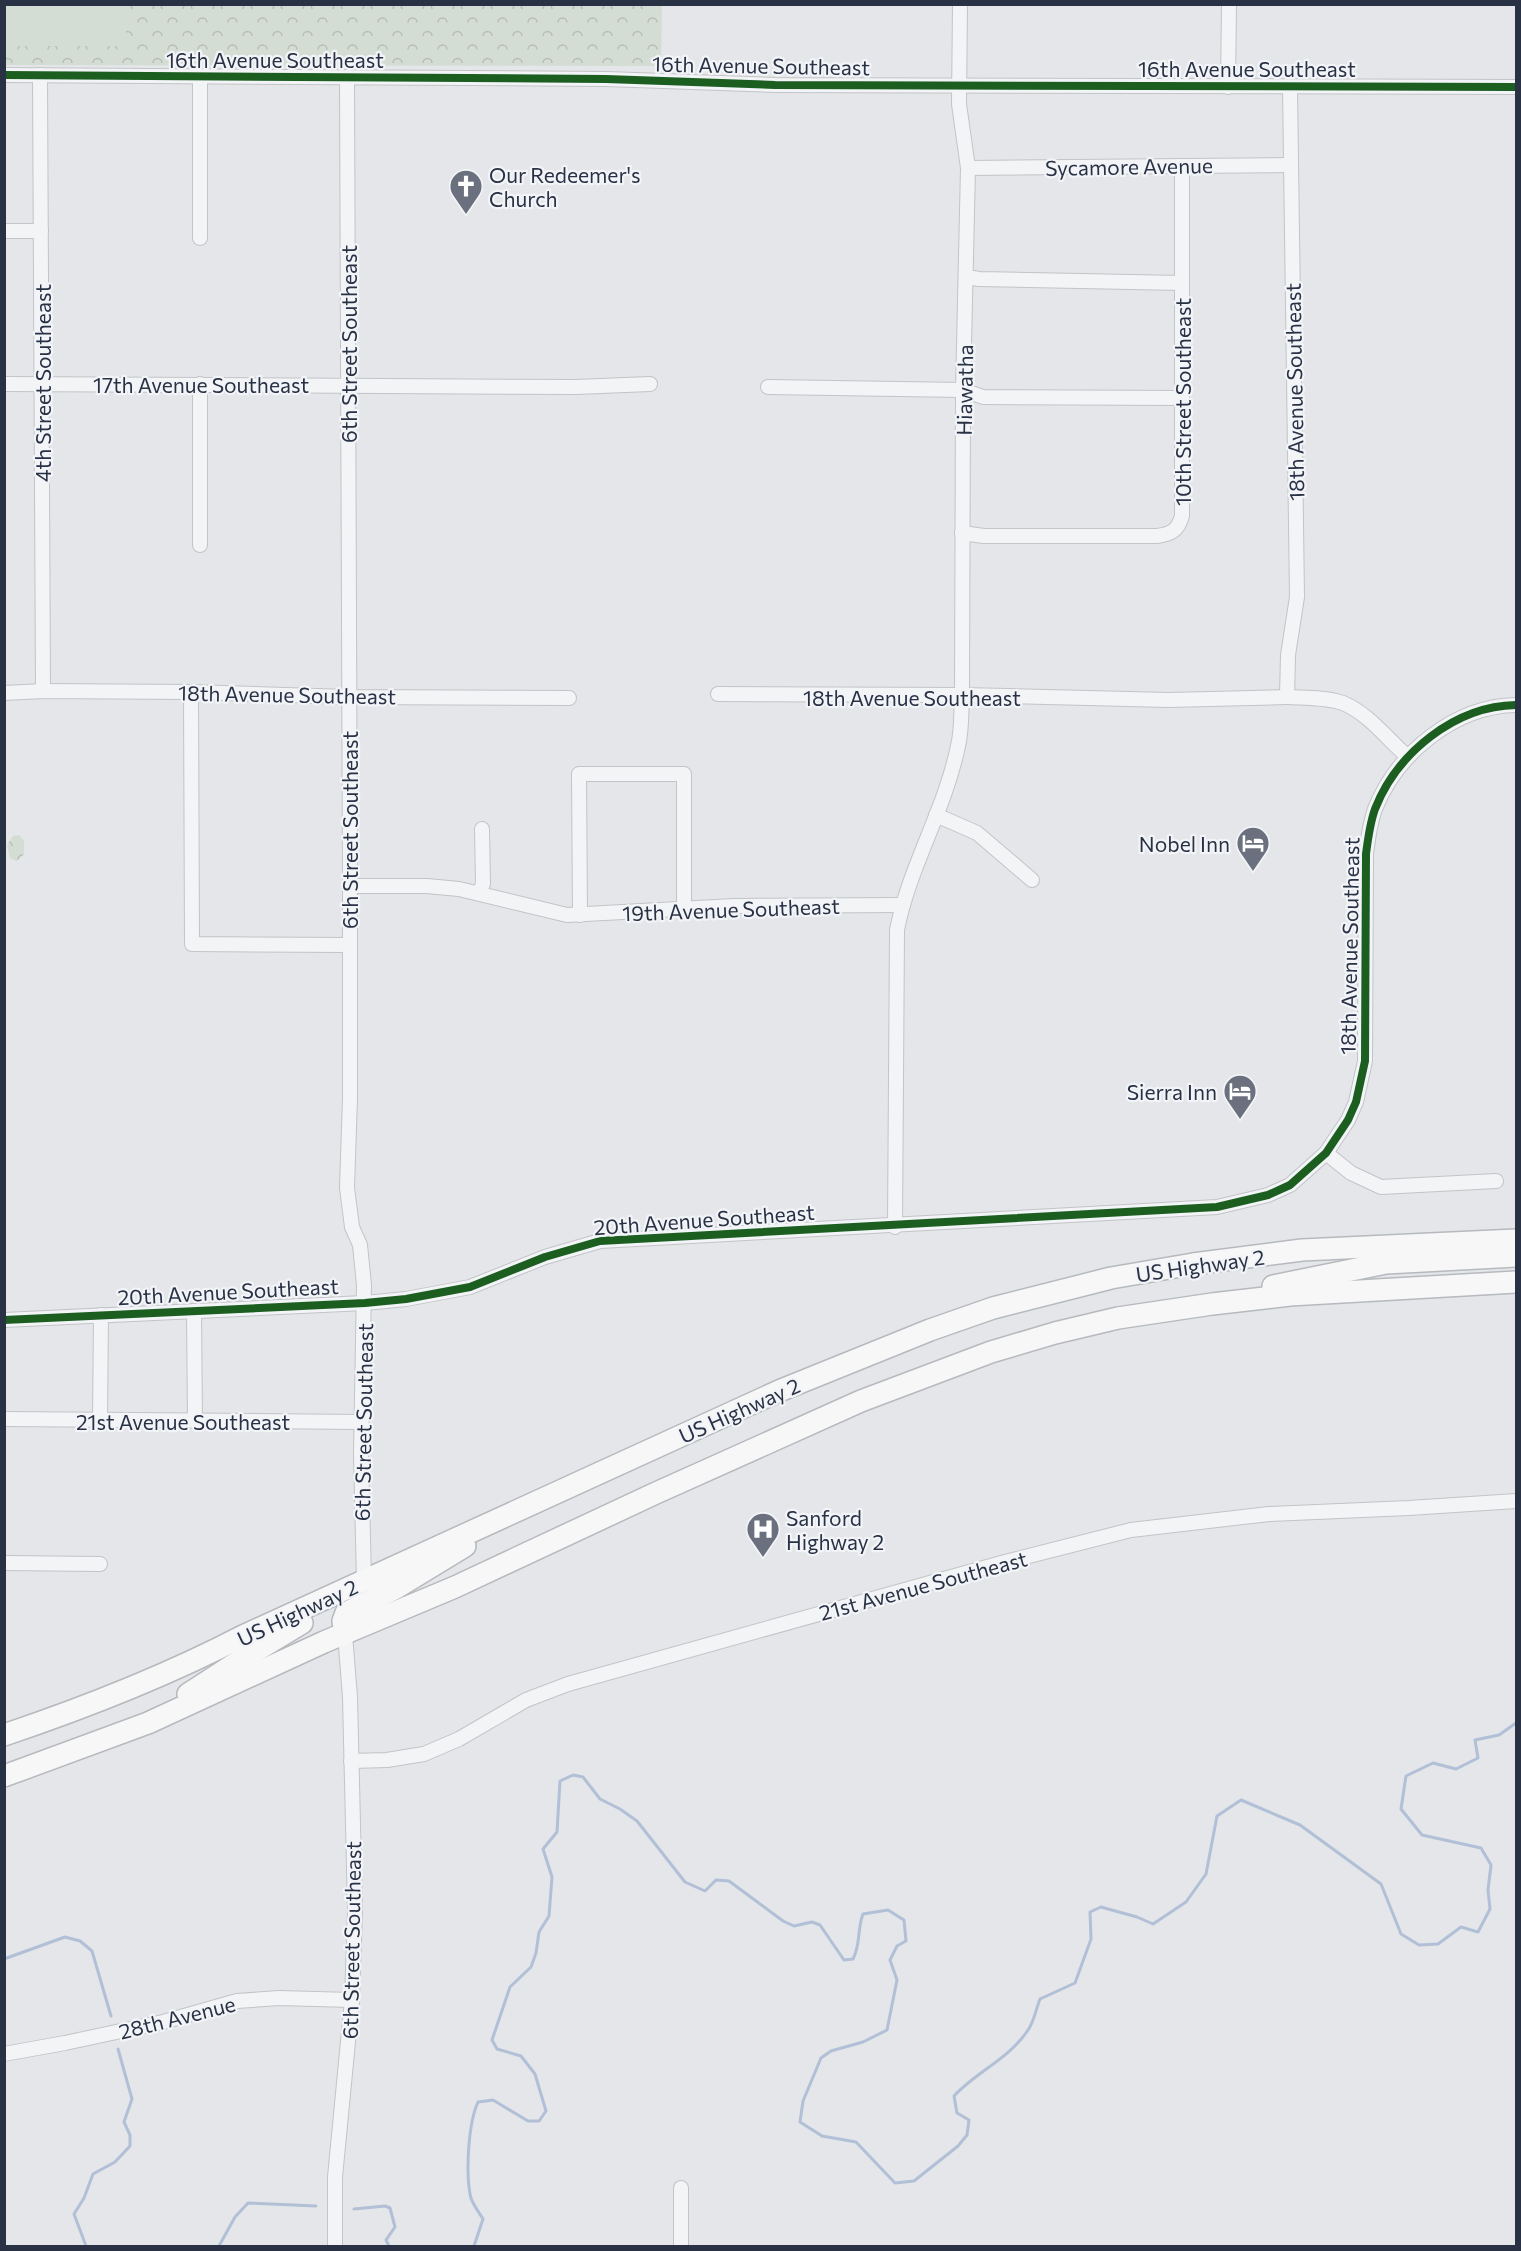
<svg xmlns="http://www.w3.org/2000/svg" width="1521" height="2251" viewBox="0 0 1521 2251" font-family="Commissioner,sans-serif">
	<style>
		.park { fill: url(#park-crowns) }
		.pitch { fill: #d4ddd4 }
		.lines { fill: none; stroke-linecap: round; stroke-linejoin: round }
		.stream { stroke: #b1c0d6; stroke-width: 3 }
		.minor-casing { stroke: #c2c4c7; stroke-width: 16 }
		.highway-casing { stroke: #b6b9be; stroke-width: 24 }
		.minor { stroke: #f3f4f6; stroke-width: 14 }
		.highway { stroke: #f7f7f7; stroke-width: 21 }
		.cycleway-casing { stroke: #f2f4f8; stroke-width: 11 }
		.cycleway { stroke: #1b5e20; stroke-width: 8 }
		.labels { text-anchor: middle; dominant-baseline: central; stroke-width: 4.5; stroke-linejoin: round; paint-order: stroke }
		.street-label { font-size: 21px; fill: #293145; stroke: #f2f4f8 }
		.poi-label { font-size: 21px; fill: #293145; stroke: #f2f4f8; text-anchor: start }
	</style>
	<defs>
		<pattern id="park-crowns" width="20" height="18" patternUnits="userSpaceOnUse" patternTransform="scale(1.5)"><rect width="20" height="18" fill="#d4ddd4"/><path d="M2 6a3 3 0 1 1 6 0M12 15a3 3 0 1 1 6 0" fill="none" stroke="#b6beb7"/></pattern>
	</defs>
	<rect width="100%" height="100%" fill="#e4e6e9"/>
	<!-- park -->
	<g class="park">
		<path d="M5,5H662L661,66L5,65Z"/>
		<path d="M19,835L24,841V854L17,861L10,858L7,845L13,836Z"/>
	</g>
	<!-- pitch -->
	<path class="pitch" d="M5,4L126,5V46H5Z"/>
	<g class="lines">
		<!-- stream -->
		<g class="stream">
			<path d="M4,1959L65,1937L80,1941L92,1951L111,2016"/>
			<path d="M354,2209L385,2206L390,2208L395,2227L386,2240L389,2246"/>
			<path d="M86,2246L74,2214L84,2198L93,2174L115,2162L130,2146V2135L124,2122L132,2099L118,2049"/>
			<path d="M219,2246L235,2217L248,2203L316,2206"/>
			<path d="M474,2246L483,2219C479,2212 471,2203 470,2194C466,2171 468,2124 478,2102L493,2100L528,2121H539L546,2111L535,2074L521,2056L497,2049L492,2040L510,1987L531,1967L536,1953L539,1932L549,1916L552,1877L543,1849L557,1832L560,1781L573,1775L583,1777L600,1799L620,1809L637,1821L685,1882L705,1891L716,1880L729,1881L783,1921L794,1926L812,1922L820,1925L844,1960L853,1959C861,1944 857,1929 863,1914L888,1910L904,1920L906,1941L897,1946L890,1960L897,1980L887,2030L863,2042L831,2051L821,2058L803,2101L800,2122L822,2136L856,2142L895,2183L914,2181L958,2146L967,2135L969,2120L957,2113L954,2096C976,2072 1009,2059 1028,2030C1034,2022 1036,2009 1040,1999L1075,1983L1091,1939L1090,1912L1101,1907L1137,1917L1153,1924L1186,1902L1206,1874L1217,1816L1241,1800L1300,1825L1381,1884L1401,1934L1419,1945L1438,1944L1461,1927L1478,1932L1490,1909L1488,1890L1491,1865L1481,1848L1422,1835L1401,1809L1406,1776L1433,1763L1456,1769L1478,1758L1475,1740L1499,1735L1516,1723"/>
		</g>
		<defs>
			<g id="minor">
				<path d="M4,75L606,79L775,85L1516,87"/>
				<path d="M40,75L43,691"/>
				<path d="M200,76V238"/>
				<path d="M347,77L350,886V1098L347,1188L352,1227L360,1245L364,1285L361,1454L364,1581"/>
				<path d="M1228,87L1229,4"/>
				<path d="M968,168L1290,165"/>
				<path d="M4,231H41"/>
				<path d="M967,277L979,279L1182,283"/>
				<path d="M4,384L576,387L650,384"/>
				<path d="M768,387L963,390L983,397L1182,398"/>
				<path d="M962,533L984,536H1157C1172,534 1178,530 1182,516V166"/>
				<path d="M200,545V384"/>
				<path d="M191,692L192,944L349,945"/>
				<path d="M4,693L43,691L191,692L348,697L569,698"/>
				<path d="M718,694L962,695L1169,700L1287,697L1288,655L1297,597L1290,87"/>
				<path d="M1287,697C1305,698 1325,697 1343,703C1369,714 1387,739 1408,757"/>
				<path d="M936,815L977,833L1032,880"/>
				<path d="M350,886H427L459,889L567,915L734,906L901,905"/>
				<path d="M479,893L483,884L482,829"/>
				<path d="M580,915L579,774H684V909"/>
				<path d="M1326,1153L1351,1173L1381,1187L1496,1181"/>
				<path d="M895,1227L897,930C909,867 945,810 958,746C962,730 961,712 962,695L963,390L968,168L959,104L960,4"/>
				<path d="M194,1311L195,1421"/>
				<path d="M4,1320L365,1303L406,1299L470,1287L545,1257L600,1241L1217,1207L1268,1195L1290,1185L1326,1153L1348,1120L1356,1102L1365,1061L1366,854C1368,838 1370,823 1375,809C1397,753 1455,706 1516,705"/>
				<path d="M4,1419L361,1422"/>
				<path d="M100,1420L101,1315"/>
				<path d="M4,1563L100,1564"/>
				<path d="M351,1761L387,1760L424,1754L459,1739L526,1700L568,1684L1005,1562L1131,1530L1269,1514L1409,1508L1516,1501"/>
				<path d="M4,2054L65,2043L163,2022L237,2001L279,1998L352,2000"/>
				<path d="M681,2188V2246"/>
				<path d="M335,2246V2177L352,2000L355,1910L350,1697L345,1634"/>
			</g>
			<g id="highway">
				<path d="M1273,1286L1386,1263L1516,1256"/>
				<path d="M345,1634L343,1621L346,1613L396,1588L465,1546"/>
				<path d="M188,1694L239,1661L302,1623"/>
				<path d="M4,1735C87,1707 166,1676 243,1636L779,1391L930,1330L993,1308L1111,1278L1193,1264L1302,1250L1516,1240"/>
				<path d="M4,1776L148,1723L324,1642L455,1587L656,1493L861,1401L991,1352L1055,1333L1118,1318L1212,1304L1290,1295L1516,1282"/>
			</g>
		</defs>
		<!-- minor casing -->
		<use href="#minor" class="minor-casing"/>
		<!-- highway casing -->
		<use href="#highway" class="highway-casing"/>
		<!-- minor -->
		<use href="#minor" class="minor"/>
		<!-- highway -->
		<use href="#highway" class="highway"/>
		<defs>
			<g id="cycleway">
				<path d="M4,75L606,79L775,85L1516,87"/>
				<path d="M4,1320L365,1303L406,1299L470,1287L545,1257L600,1241L1217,1207L1268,1195L1290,1185L1326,1153L1348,1120L1356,1102L1365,1061L1366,854C1368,838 1370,823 1375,809C1397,753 1455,706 1516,705"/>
			</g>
		</defs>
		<!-- cycleway casing -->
		<use href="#cycleway" class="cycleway-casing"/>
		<!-- cycleway -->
		<use href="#cycleway" class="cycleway"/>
	</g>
	<!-- icons -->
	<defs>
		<symbol id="church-pin" viewBox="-11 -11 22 30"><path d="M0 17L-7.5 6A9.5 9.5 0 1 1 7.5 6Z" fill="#6a707e" stroke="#f2f4f8"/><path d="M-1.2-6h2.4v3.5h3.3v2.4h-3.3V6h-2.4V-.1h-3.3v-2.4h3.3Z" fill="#fff"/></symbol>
		<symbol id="hotel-pin" viewBox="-11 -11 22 30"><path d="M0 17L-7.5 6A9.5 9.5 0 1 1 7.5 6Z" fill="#6a707e" stroke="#f2f4f8"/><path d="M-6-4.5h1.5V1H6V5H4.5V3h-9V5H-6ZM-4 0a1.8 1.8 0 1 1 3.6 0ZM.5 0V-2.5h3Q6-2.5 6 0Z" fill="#fff"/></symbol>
		<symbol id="hospital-pin" viewBox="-11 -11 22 30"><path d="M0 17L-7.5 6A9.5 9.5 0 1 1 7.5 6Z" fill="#6a707e" stroke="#f2f4f8"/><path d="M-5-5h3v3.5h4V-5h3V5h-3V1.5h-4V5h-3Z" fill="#fff"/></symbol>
	</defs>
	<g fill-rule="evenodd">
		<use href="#church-pin" x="447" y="167" width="38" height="52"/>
		<use href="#hotel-pin" x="1234" y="824" width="38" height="52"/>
		<use href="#hotel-pin" x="1221" y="1072" width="38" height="52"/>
		<use href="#hospital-pin" x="744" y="1510" width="38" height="52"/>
	</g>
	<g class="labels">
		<!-- street labels -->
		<g class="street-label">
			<text x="275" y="59">16th Avenue Southeast</text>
			<text transform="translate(761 65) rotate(1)">16th Avenue Southeast</text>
			<text x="1247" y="68">16th Avenue Southeast</text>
			<text transform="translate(1129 166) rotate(-1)">Sycamore Avenue</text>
			<text transform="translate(348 344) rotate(-90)">6th Street Southeast</text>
			<text transform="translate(42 383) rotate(-90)">4th Street Southeast</text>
			<text x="201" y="384">17th Avenue Southeast</text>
			<text transform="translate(964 390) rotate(-89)">Hiawatha</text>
			<text transform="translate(1294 392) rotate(-91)">18th Avenue Southeast</text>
			<text transform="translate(1182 402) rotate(-90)">10th Street Southeast</text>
			<text transform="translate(287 694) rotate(1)">18th Avenue Southeast</text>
			<text x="912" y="697">18th Avenue Southeast</text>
			<text transform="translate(349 830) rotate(-90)">6th Street Southeast</text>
			<text transform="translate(731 909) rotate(-2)">19th Avenue Southeast</text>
			<text transform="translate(1349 946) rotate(-89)">18th Avenue Southeast</text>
			<text transform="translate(704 1219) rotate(-4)">20th Avenue Southeast</text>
			<text transform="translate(1200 1265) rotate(-8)">US Highway 2</text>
			<text transform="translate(228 1291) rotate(-3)">20th Avenue Southeast</text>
			<text transform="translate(739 1410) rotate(-24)">US Highway 2</text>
			<text x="183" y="1421">21st Avenue Southeast</text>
			<text transform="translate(363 1422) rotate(-89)">6th Street Southeast</text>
			<text transform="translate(923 1585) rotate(-15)">21st Avenue Southeast</text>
			<text transform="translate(297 1612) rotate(-25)">US Highway 2</text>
			<text transform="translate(351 1940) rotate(-89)">6th Street Southeast</text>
			<text transform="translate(177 2017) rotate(-14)">28th Avenue</text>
		</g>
		<!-- poi labels -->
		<g class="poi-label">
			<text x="489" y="174">Our Redeemer's<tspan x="489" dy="24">Church</tspan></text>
			<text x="1230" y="843" text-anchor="end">Nobel Inn</text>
			<text x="1217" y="1091" text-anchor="end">Sierra Inn</text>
			<text x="786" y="1517">Sanford<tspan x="786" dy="24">Highway 2</tspan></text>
		</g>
	</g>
	<!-- border -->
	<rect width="1521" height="2251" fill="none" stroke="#293145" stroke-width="12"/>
</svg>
